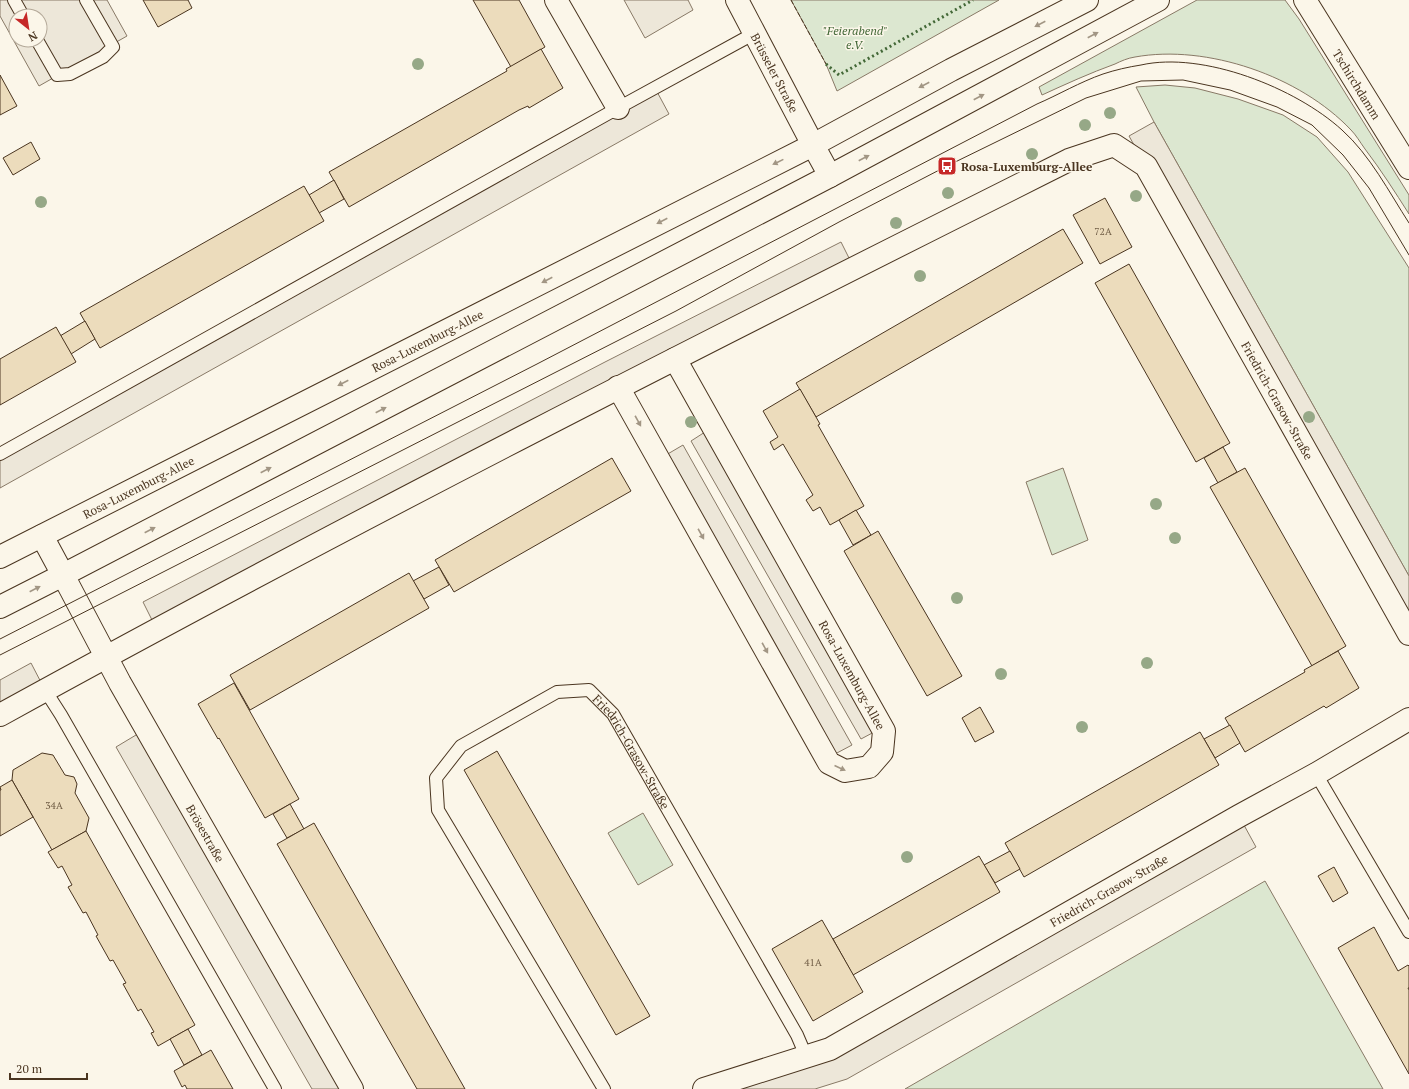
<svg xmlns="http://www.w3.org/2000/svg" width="1409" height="1089" viewBox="0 0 1409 1089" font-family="'PT Serif',serif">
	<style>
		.green { fill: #dce7d0; stroke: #887966 }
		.parking { fill: #ede7d9; stroke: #887966; fill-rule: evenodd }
		.building { fill: #ecdcbc; stroke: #4a3520 }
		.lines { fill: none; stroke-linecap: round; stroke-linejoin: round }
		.lane-casing { stroke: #4a3520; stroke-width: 14 }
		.street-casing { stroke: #4a3520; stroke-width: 24 }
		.secondary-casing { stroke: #4a3520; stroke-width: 24 }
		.lane { stroke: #fbf6e9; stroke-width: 12 }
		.street { stroke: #fbf6e9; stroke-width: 22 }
		.secondary { stroke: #fbf6e9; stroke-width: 22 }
		.tram { stroke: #4a3520; stroke-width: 1 }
		.hedge { stroke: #436837; stroke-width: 3; stroke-dasharray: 2 3; stroke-linecap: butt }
		.fence { stroke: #4a3520; stroke-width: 1; stroke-dasharray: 5 2; stroke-linecap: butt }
		.tree { fill: #96a887 }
		.oneway { fill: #a29684 }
		.labels { text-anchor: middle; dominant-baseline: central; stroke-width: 3; stroke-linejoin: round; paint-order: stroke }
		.number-label { font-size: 10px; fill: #725f47 }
		.park-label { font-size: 12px; font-style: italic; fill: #436837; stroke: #fbf6e9 }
		.street-label { font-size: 12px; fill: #4a3520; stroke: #fbf6e9 }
		.poi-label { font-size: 12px; font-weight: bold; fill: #4a3520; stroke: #fbf6e9; text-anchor: start }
	</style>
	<rect width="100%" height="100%" fill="#fbf6e9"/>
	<!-- green -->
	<g class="green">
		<path d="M791,0H999L837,91L826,64Z"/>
		<path d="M1197,0H1285L1299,19L1409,195V214C1395,192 1381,170 1365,149C1360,142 1356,135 1351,130C1300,76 1207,44 1135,57C1128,58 1121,61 1115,64C1090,73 1066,84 1042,95L1039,87Z"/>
		<path d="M1165,85L1195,88L1238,99L1283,115L1317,137L1348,172L1409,268V576L1154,122L1136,87Z"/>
		<path d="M1063,468L1088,540L1052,555L1026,482Z"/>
		<path d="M643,813L673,865L638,885L608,833Z"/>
		<path d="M1265,881L1383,1089H905Z"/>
	</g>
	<!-- parking -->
	<g class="parking">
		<path d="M0,0H107L127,36L39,86L0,16ZM16,16H40V40H16Z"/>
		<path d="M624,0H688L693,10L645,38Z"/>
		<path d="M655,88L669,114L0,488V454Z"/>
		<path d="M1154,122L1409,576V634L1129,136Z"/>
		<path d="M841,242L854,268L156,628L143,602L605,362Z"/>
		<path d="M705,432L876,731L861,739L691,441Z"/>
		<path d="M683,445L852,745L835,754L666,455Z"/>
		<path d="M31,663L45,690L0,715V680Z"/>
		<path d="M146,729L352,1089H312L116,747Z"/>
		<path d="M1239,816L1256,847L847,1079L815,1089H704L806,1056Z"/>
	</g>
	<!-- building -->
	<g class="building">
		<path d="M143,0H188L192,8L158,27Z"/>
		<path d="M473,0H519L545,47L511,67Z"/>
		<path d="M541,49L563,88L529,108L528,106L519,110L349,207L329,172L507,71L506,69Z"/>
		<path d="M0,75L17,106L0,115Z"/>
		<path d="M31,142L40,159L13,175L3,158Z"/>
		<path d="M334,180L344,199L319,213L309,195Z"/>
		<path d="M304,186L324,221L100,348L80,313Z"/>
		<path d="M1105,198L1132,247L1100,264L1073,215Z"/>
		<path d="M1063,229L1083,263L816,417L796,383Z"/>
		<path d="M1129,264L1230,443L1196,462L1095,283Z"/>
		<path d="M85,321L95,339L71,354L60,336Z"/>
		<path d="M56,327L76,362L0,405V359Z"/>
		<path d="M800,389L820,424L818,425L864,506L830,525L820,507L813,511L806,500L813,495L783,444L774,450L770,442L778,437L763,411Z"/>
		<path d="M1223,447L1237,472L1218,483L1204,458Z"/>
		<path d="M612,458L631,491L454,592L435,560Z"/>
		<path d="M1245,468L1346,646L1312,666L1210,487Z"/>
		<path d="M856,510L871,535L853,545L839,520Z"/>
		<path d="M878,531L962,676L927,696L844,551Z"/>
		<path d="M439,567L449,585L424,599L413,581Z"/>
		<path d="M409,573L429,608L250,710L230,675Z"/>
		<path d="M1338,651L1359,688L1326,708L1324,706L1245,752L1225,718L1305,672L1304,670Z"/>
		<path d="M234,683L299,799L265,818L219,738L218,739L198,704Z"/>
		<path d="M980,707L994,732L975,742L962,718Z"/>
		<path d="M1230,725L1240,743L1215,758L1204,739Z"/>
		<path d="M1200,732L1219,765L1024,877L1005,843Z"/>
		<path d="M497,751L650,1016L616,1035L464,770Z"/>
		<path d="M42,753L53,755L65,775L74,777L77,784L75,793L89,818L86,831L52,850L12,780L13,770Z"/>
		<path d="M12,780L33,817L0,836V790H1L0,787Z"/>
		<path d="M290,804L304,829L287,838L273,814Z"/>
		<path d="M314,823L465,1089H417L277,844Z"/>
		<path d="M86,831L195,1025L158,1046L151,1033L154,1032L141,1009L138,1011L123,984L126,983L113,960L110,961L96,936L98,935L86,912L83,913L68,887L72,885L62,866L58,868L48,852Z"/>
		<path d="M1010,851L1020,869L995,883L984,865Z"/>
		<path d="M979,856L1000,892L853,975L833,939Z"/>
		<path d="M1334,867L1348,893L1333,902L1318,876Z"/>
		<path d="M822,920L863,992L813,1021L772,949Z"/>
		<path d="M1374,927L1398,971L1408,965L1409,966V988H1408L1409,990V1074L1338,948Z"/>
		<path d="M188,1029L202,1055L184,1065L170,1039Z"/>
		<path d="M211,1050L233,1089H187L185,1085L182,1087L174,1071Z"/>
	</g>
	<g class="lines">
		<defs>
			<g id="lane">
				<path d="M14,0L23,16"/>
				<path d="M37,40L57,75L70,74L103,57L113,47L86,0"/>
				<path d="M0,454L618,108L755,33"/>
				<path d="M45,690L61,715L275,1089"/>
				<path d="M1316,774L1409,932"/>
				<path id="s1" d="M604,1089L438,810L436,778L461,746L557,692L589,690L613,714L797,1035L806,1056"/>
			</g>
			<g id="street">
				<path d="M556,0L618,108"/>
				<path id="s2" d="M737,0L813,145"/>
				<path id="s3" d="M1305,0L1409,168"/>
				<path d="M618,387L829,763L845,771L869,767L882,752L884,731L675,359"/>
				<path id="s4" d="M63,575L120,683L352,1089"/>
				<path id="s5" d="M0,715C352,521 710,340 1069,160L1114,145L1146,166L1409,634"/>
				<path id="s6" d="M704,1089L830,1049L1239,816L1316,774L1409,719"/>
			</g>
			<g id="secondary">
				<path d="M813,145L830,176"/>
				<path d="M42,536L63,575"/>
				<path id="s7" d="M0,557L813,145L951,70L1087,0"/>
				<path d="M0,607L63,575L830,176L1158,0"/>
			</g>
		</defs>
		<!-- lane casing -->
		<use href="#lane" class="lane-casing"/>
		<!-- street casing -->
		<use href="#street" class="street-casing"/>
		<!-- secondary casing -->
		<use href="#secondary" class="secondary-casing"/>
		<!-- lane -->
		<use href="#lane" class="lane"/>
		<!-- street -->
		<use href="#street" class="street"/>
		<!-- secondary -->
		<use href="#secondary" class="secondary"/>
		<!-- tram -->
		<g class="tram">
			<path d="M0,639L537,364L1037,104C1058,95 1080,82 1103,74C1115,70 1128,67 1141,65C1203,51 1296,88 1342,130C1370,155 1389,192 1409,223"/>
			<path d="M0,655L676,311L839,222L947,166L1086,98L1141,81L1183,80L1230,90L1277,107L1312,125L1343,155L1369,188L1409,255"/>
		</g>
		<!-- hedge -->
		<path class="hedge" d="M826,64L839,75L973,0"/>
		<!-- fence -->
		<path class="fence" d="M791,0L826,64"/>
	</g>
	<!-- trees -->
	<g class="tree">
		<circle cx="418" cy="64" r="6"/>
		<circle cx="1110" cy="113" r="6"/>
		<circle cx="1085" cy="125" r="6"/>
		<circle cx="1032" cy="154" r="6"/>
		<circle cx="948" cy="193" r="6"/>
		<circle cx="1136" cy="196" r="6"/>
		<circle cx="41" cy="202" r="6"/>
		<circle cx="896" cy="223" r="6"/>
		<circle cx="920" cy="276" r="6"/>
		<circle cx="1309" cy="417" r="6"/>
		<circle cx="691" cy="422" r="6"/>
		<circle cx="1156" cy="504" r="6"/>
		<circle cx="1175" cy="538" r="6"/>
		<circle cx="957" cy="598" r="6"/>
		<circle cx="1147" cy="663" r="6"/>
		<circle cx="1001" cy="674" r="6"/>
		<circle cx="1082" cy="727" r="6"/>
		<circle cx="907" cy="857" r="6"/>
	</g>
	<!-- one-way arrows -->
	<defs><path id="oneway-solid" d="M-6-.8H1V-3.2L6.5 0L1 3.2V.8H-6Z"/></defs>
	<g class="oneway">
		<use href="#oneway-solid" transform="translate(1040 24) rotate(153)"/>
		<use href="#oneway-solid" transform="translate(1093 35) rotate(-28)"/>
		<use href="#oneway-solid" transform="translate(924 85) rotate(152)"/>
		<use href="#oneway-solid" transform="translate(979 97) rotate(-28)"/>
		<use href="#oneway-solid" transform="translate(864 158) rotate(-28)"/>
		<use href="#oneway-solid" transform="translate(778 162) rotate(154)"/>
		<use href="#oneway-solid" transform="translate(662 221) rotate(153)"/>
		<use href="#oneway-solid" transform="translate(547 280) rotate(153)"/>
		<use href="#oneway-solid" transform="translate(343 383) rotate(153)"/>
		<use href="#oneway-solid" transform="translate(381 410) rotate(-27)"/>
		<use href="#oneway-solid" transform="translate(638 421) rotate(61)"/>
		<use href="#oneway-solid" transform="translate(266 470) rotate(-27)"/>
		<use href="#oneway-solid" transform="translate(150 530) rotate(-27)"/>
		<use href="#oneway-solid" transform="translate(701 534) rotate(61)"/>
		<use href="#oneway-solid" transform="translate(35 589) rotate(-27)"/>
		<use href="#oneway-solid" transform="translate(765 648) rotate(61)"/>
		<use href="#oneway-solid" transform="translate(840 768) rotate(24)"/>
	</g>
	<!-- icons -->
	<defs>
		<symbol id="bus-square" viewBox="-11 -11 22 22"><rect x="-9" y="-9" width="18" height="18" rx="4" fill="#c62828" stroke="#fbf6e9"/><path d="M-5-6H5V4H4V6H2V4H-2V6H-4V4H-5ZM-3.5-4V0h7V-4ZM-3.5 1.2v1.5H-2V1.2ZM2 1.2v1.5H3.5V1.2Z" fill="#fff"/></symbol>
	</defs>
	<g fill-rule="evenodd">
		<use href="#bus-square" x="936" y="155" width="22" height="22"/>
	</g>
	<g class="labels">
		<!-- number labels -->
		<g class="number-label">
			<text x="1103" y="231">72A</text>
			<text x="54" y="805">34A</text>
			<text x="813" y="962">41A</text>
		</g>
		<!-- park labels -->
		<g class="park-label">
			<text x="855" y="30">"Feierabend"<tspan x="855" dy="14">e.V.</tspan></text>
		</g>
		<!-- street labels -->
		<g class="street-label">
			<text stroke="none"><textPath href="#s2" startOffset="82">Brüsseler Straße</textPath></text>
			<text stroke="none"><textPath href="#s3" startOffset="99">Tschirchdamm</textPath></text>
			<text stroke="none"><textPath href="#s7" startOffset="479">Rosa-Luxemburg-Allee</textPath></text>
			<text stroke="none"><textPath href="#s5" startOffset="1559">Friedrich-Grasow-Straße</textPath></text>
			<text stroke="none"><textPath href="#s7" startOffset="155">Rosa-Luxemburg-Allee</textPath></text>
			<text transform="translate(852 675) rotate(61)">Rosa-Luxemburg-Allee</text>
			<text stroke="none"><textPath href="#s1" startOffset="615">Friedrich-Grasow-Straße</textPath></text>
			<text stroke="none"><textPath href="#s4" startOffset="295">Brösestraße</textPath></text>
			<text stroke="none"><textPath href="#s6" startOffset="453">Friedrich-Grasow-Straße</textPath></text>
		</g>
		<!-- poi labels -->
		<g class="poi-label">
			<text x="961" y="166">Rosa-Luxemburg-Allee</text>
		</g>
	</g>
	<!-- north arrow -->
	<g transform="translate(28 28) rotate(150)"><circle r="19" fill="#fbf6e9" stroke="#b4a999"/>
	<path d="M0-3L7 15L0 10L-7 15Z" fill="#c62828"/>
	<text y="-6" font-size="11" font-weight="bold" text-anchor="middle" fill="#4a3520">N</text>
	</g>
	<!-- scale -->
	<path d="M10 1073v6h77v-6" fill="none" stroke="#4a3520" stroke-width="2"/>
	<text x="16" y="1073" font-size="12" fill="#4a3520" stroke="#fbf6e9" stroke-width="3" paint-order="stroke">20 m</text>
</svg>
